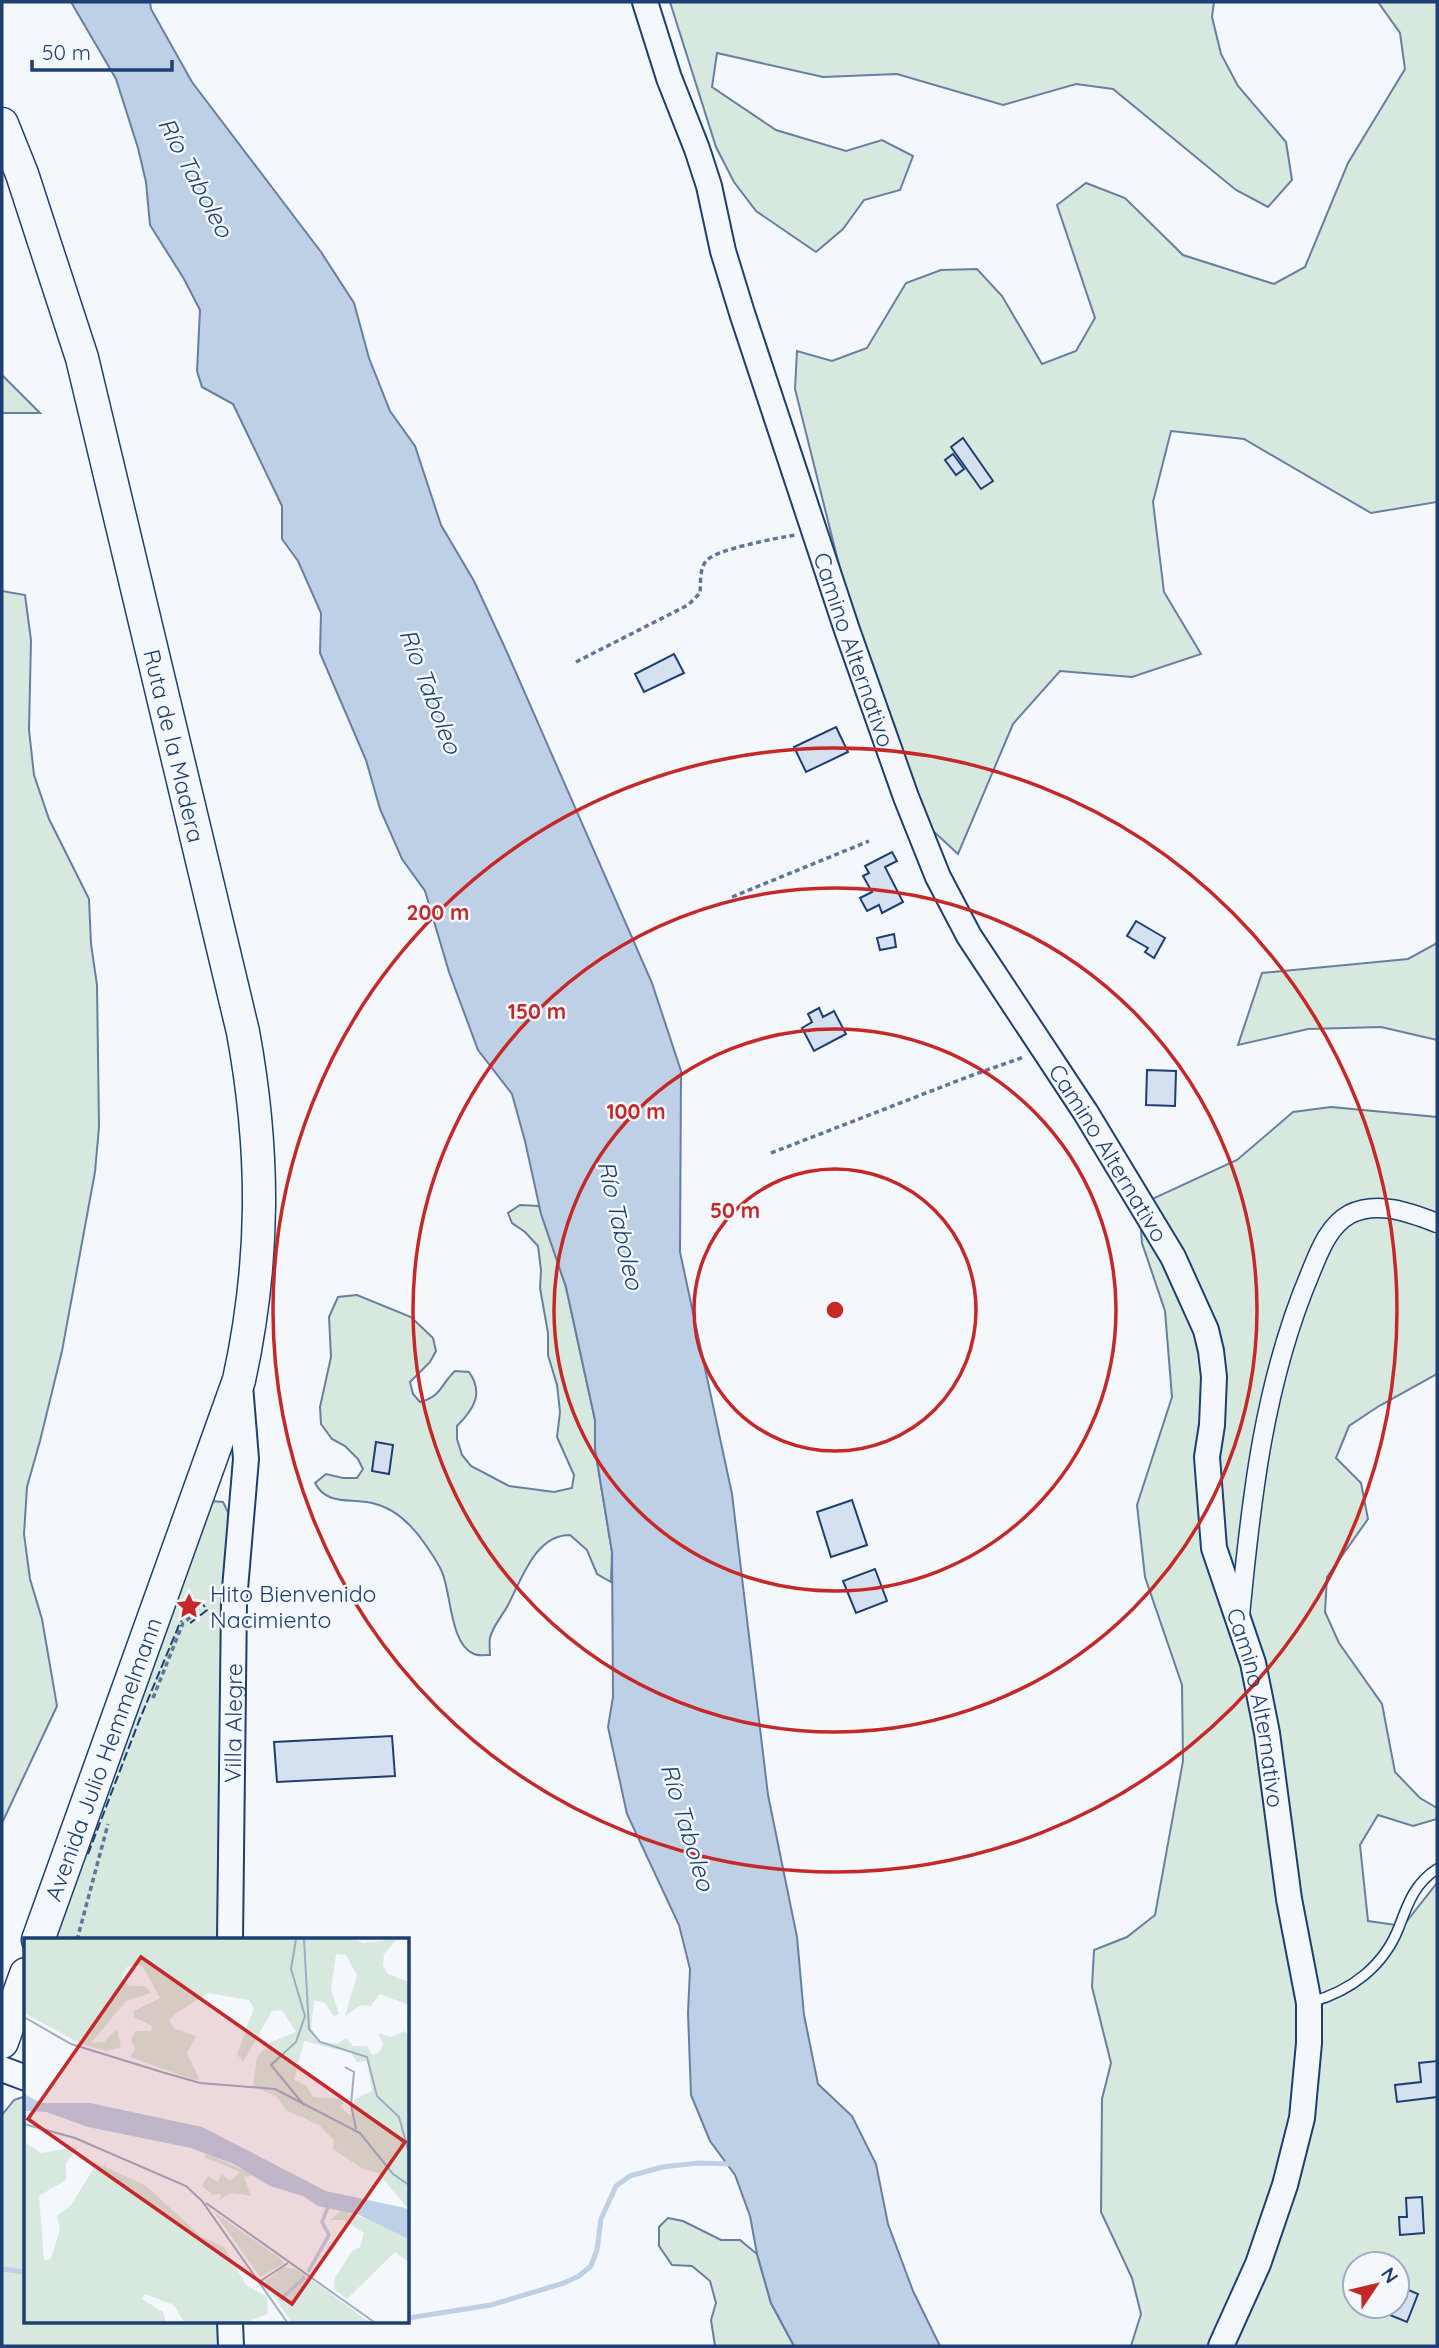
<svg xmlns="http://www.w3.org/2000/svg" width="1439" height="2348" viewBox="0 0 1439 2348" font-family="Quicksand,sans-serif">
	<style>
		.green { fill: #d7e8df; stroke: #687fa3; stroke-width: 2; fill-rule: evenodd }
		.water { fill: #bed0e5; stroke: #687fa3; stroke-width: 2 }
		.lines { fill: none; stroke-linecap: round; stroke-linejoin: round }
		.stream { stroke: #bed0e5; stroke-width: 5 }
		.building { fill: #d5e0f0; stroke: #1d3f73; stroke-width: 2 }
		.lane-casing { stroke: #1d3f73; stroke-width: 12 }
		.street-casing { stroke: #1d3f73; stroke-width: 21 }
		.secondary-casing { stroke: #1d3f73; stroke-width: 28 }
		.highway-casing { stroke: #1d3f73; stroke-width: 35 }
		.path { stroke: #5e769c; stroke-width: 3.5; stroke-dasharray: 5 3.5; stroke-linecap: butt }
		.lane { stroke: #f4f7fb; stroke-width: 9 }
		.street { stroke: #f4f7fb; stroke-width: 18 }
		.secondary { stroke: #f4f7fb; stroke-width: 24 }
		.highway { stroke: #f4f7fb; stroke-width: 32 }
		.fence { stroke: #1d3f73; stroke-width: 2; stroke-dasharray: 9 3.5; stroke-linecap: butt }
		.ring { fill: none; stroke: #c62828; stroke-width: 3.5 }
		.labels { text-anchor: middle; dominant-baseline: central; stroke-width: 5; stroke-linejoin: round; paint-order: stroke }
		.street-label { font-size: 23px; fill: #1d3f73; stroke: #f4f7fb }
		.poi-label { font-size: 23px; fill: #1d3f73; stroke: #f4f7fb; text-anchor: start }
		.water-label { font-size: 24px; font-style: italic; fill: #1d3f73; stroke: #f4f7fb }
		.inset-river { fill: none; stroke: #bed0e5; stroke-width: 3.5 }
		.inset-road { fill: none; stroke: #9eadc5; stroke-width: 2 }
		.view { fill: #c62828; fill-opacity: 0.15; stroke: #c62828; stroke-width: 3.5 }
		.inset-edge { fill: none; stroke: #1d3f73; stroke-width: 3.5 }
		.centre { fill: #c62828; stroke: #f4f7fb; stroke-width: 3.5 }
		.ring-label { font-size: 21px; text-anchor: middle; font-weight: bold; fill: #c62828; stroke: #f4f7fb; stroke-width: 5; stroke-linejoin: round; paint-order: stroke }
	</style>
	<rect width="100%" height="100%" fill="#f4f7fb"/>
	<!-- green -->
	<g class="green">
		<path d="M670,2H1214L1212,17L1221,54L1238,86L1286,142L1292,180L1268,207L1236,190L1113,89L1076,84L1003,105L897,74L823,77L717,53L712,87L776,130L846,151L882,140L913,156L900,190L864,200L843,229L816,252L756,211L734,182L716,147Z"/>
		<path d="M1378,2H1437V502L1371,513L1244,439L1171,431L1153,502L1164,592L1201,654L1132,677L1060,671L1013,724L958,854L931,829L875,686L842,577L795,389L797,351L832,361L867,348L906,283L941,270L977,269L1002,296L1042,364L1076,351L1095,318L1057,205L1086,183L1125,198L1183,255L1274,284L1305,267L1348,163L1405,69L1400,33Z"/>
		<path d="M2,375L40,413H2Z"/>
		<path d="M2,591L25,595L31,640L29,730L34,775L49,819L89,899L91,944L97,985L99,1127L95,1172L62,1351L40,1441L27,1487L24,1534L30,1579L42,1619L57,1706L2,1823Z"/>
		<path d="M1437,943V1040L1381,1027L1308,1029L1238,1045L1262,973L1408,959Z"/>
		<path d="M1331,1107L1437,1117V1374L1379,1406L1349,1426L1336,1458L1361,1483L1368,1519L1327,1577L1325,1612L1339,1643L1382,1704L1395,1772L1420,1798L1437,1808V1819L1413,1826L1378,1815L1360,1845L1368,1921L1403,1926L1437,1883V2346H1131L1141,2314L1132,2278L1101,2212L1102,2099L1111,2063L1092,1987L1094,1950L1127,1937L1155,1915L1183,1761L1182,1685L1145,1577L1137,1505L1172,1397L1165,1311L1142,1243L1139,1205L1237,1160L1293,1112ZM1355,2264H1397V2306H1355Z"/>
		<path d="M520,1205L539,1206L566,1287L595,1420V1449L612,1552L611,1582L597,1574L587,1550L570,1535C535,1535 522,1579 508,1605C503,1615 492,1627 490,1638C489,1644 490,1650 490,1655C485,1655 478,1656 474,1654C450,1645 451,1592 442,1572C438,1562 431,1553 425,1544C412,1525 395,1508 372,1503C350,1498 327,1506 315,1483L326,1474L343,1478H357L363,1469L358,1459L345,1446L332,1439L321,1424L320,1407L331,1357L329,1317L338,1297L357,1295L411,1317L433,1338L436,1351L430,1362L410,1382L413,1394L420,1402C442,1396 440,1385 455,1371L469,1372C484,1393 474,1409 457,1426V1439L462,1455L471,1466L509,1486L554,1492L572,1488L574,1475L557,1437L560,1412L557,1385L548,1355V1333L540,1288L541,1270L538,1246L525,1232L512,1223L508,1213Z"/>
		<path d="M210,1501L223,1502L228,1512L222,1940H55Z"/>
		<path d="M26,2096V2322H223L222,2346H2V2115L14,2100Z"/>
		<path d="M668,2218L683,2221L721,2240H740L757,2254L771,2303L794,2346H715L711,2320L716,2303L710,2281L692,2266L672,2265L659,2246V2227Z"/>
	</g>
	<!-- water -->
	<path class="water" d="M71,2H150L151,9L192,82L321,252L354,303L369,358L390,411L415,446L441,525L474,581L506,650L652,983L681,1071L680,1252L732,1494L768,1795L797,1937L804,2015L818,2084L852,2116L876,2164L888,2224L913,2291L940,2346H794L771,2303L757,2254L750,2216L735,2175L710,2141L691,2095L688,2013L690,1969L679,1925L627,1814L608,1727L613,1697L612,1552L595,1449V1420L566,1287L541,1214L525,1141L512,1094L478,1050L449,972L425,891L402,859L380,809L366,760L320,653L321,613L298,561L282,539V506L233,404L202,387L197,371L200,310L184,279L150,225L146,182L138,148L116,79Z"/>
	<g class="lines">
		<!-- stream -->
		<g class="stream">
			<path d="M2,2269L26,2272"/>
			<path d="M408,2318L491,2305L564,2283L579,2276L591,2266L597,2250L601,2219L616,2186L630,2176L662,2167L698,2163L733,2164"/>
		</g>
	</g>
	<!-- building -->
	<g class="building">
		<path d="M963,438L993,481L981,489L951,447Z"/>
		<path d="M953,454L964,469L956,475L945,460Z"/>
		<path d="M674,654L684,673L644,692L635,674Z"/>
		<path d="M836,727L848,752L806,772L794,747Z"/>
		<path d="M892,852L897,861L885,867L903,902L882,913L879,905L867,911L860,898L872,892L863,876L869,873L865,866Z"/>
		<path d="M1136,921L1165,938L1154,958L1145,952L1148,948L1127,936Z"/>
		<path d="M894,934L896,947L880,950L877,938Z"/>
		<path d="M819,1008L823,1017L834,1011L846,1034L814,1051L802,1028L812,1022L808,1014Z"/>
		<path d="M1147,1070L1176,1071L1175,1106L1146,1105Z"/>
		<path d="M376,1442L393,1445L389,1474L372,1471Z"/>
		<path d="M852,1500L867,1545L831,1557L817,1512Z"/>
		<path d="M875,1569L887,1601L856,1613L843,1581Z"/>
		<path d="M392,1736L395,1776L277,1782L274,1742Z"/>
		<path d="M1437,2061V2097L1397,2102L1395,2085L1421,2082L1419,2063Z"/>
		<path d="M1422,2197L1424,2233L1400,2235L1399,2217H1407L1406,2198Z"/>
		<path d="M1397,2285L1418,2294L1407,2322L1380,2311L1382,2306H1397Z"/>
	</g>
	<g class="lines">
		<defs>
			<path id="lane" d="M1311,2002C1351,1991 1384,1966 1399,1927C1408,1903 1415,1883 1437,1869"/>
			<path id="street" d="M1240,1616C1251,1499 1264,1383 1310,1274C1319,1252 1328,1226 1350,1214C1378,1200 1411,1213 1437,1223"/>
			<g id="secondary">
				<path id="s1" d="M645,2L669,78L697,149L709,186L723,251L742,313L847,630L906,797L938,877L969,936L1086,1113L1173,1257L1206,1330L1211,1351L1214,1377L1212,1425L1207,1457L1214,1548L1253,1663L1267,1733L1289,1899L1309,2003V2043L1302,2118L1285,2185L1258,2264L1221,2346"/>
				<path id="s2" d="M230,1940L234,1601L246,1459L240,1385"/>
				<path d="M2,2069L26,2078"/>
				<path d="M230,2322L231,2346"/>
			</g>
			<g id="highway">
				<path id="s3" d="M2,124L22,174L82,358L243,1032C265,1152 265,1261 239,1380L38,1940"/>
				<path d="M2,2042L26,1974"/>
			</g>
		</defs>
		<!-- lane casing -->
		<use href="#lane" class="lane-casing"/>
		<!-- street casing -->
		<use href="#street" class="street-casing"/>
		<!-- secondary casing -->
		<use href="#secondary" class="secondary-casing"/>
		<!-- highway casing -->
		<use href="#highway" class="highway-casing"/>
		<!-- path -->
		<g class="path">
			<path d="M576,662L688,605L700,593C701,583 699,570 706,561C716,549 778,538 795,535"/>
			<path d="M732,897L869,841"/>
			<path d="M771,1153L970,1076L1024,1057"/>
			<path d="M153,1698L183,1623L200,1610"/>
			<path d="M77,1940L108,1824"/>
		</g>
		<!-- lane -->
		<use href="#lane" class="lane"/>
		<!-- street -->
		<use href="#street" class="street"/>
		<!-- secondary -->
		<use href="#secondary" class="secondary"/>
		<!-- highway -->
		<use href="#highway" class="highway"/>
		<!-- fence -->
		<path class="fence" d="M88,1854L139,1721L182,1618L202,1603L207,1610L189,1624"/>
	</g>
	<!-- distance rings -->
	<g class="ring">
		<circle cx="835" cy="1310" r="141"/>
		<circle cx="835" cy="1310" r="281"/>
		<circle cx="835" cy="1310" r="422"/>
		<circle cx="835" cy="1310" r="562"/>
	</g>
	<!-- icons -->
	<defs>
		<symbol id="sight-bare" viewBox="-9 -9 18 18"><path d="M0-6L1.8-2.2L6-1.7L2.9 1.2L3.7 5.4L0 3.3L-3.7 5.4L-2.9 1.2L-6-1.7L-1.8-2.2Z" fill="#c62828" stroke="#f4f7fb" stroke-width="2.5" paint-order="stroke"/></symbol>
	</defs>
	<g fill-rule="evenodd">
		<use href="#sight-bare" x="170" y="1587" width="38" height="38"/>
	</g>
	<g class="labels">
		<!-- street labels -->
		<g class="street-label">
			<text stroke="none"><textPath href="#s1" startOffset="681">Camino Alternativo</textPath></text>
			<text stroke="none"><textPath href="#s3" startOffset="646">Ruta de la Madera</textPath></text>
			<text stroke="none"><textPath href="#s1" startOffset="1248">Camino Alternativo</textPath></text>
			<text stroke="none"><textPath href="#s1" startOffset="1836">Camino Alternativo</textPath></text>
			<text stroke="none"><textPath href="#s2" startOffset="217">Villa Alegre</textPath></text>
			<text transform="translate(103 1759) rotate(-70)">Avenida Julio Hemmelmann</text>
		</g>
		<!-- poi labels -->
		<g class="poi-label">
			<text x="210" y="1593">Hito Bienvenido<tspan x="210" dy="26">Nacimiento</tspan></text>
		</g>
		<!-- water labels -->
		<g class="water-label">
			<text transform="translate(196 177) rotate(62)">Río Taboleo</text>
			<text transform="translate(431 691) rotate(69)">Río Taboleo</text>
			<text transform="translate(621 1225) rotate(77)">Río Taboleo</text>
			<text transform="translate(688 1827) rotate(73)">Río Taboleo</text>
		</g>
	</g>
	<!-- overview -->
	<g transform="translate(24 1938)">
		<rect width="385" height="385" fill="#f4f7fb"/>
		<path d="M0,1H330L339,5L373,1L360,16L359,27L364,36L385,44V67L356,56L347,68L337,67L321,78L333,37L322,17L312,16L307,52L315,76L310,78L301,65L290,62L287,90L295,103L314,106L322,100L329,108H343L348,117L356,114L359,105L354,95L367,99L381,93L384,98L385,272L354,235L339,231L309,211L310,202L295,187L262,172L253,159L229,148L233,119L247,104L272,94L258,72L248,73L219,124L213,116L230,70L225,62L184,55L151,76L145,83L151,91L172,98L163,115L175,141L170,142L106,119L111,111L107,102L111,93H127L128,88L110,79V73L136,60L118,27L103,29L97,42L106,48H121L127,55L102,63L67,105L80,104L93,91L97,109L82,113L57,106L0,75ZM280,103L327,115L333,124L343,123L348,153L331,161L327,178L316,169L322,161L289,159L282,147L270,142ZM0,204L17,215L54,209L42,225V242L15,258L20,322L27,321L36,291L33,278L47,267L73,225L122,248L178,299L200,309L222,347L243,359L244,376L222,384H160L150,367L121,356L118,361L139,374L142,384H0ZM182,215L230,237L220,239L227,258L208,255L195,262L198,256L189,257L178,248L184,238L194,244L197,236L206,243L216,234L180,219ZM317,273L359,286L385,301V324L371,314L323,361L310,351L311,340L328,313L336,309L340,295L319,282H306ZM190,274L257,321L260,326L236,339ZM260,329L273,331L345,384H267L241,344Z" fill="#d7e8df" fill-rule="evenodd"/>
		<path d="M0,156L17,165H66L178,189L302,253L381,270L385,272V301L335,277L294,268L279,258L246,248L210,226L167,210L64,189L22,174L0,173Z" fill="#bed0e5"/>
		<path class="inset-river" d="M284,334L305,297L298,284L304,269M256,362L281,339"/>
		<path class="inset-road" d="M272,1L267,31L281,78L272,104L247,127L280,167M280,1L285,91L296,104L343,119L353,158L375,179L385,215M0,79L47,106L141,135L176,145L251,151L336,195L369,236L385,247M321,129L330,134L327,167L332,191M0,186L51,200L162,248L178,263L263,384M182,265L350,384M235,344L264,325"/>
		<path class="view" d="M117,19L381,204L268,366L4,181Z"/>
		<rect width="385" height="385" class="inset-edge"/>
	</g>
	<circle cx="835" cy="1310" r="10" class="centre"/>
	<g class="ring-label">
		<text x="438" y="920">200 m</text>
		<text x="537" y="1019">150 m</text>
		<text x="636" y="1119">100 m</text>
		<text x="735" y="1218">50 m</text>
	</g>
	<!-- border -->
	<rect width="1439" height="2348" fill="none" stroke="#1d3f73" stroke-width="7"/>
	<!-- north arrow -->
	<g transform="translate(1376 2285) rotate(55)"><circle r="33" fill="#f4f7fb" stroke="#9eadc5" stroke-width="2"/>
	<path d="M0-5L12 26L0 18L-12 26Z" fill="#c62828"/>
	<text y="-10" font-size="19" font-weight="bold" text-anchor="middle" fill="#1d3f73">N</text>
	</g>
	<!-- scale -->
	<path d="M32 60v10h140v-10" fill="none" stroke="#1d3f73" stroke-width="3.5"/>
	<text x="42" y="60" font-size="21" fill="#1d3f73" stroke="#f4f7fb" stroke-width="5" paint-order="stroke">50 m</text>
</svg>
